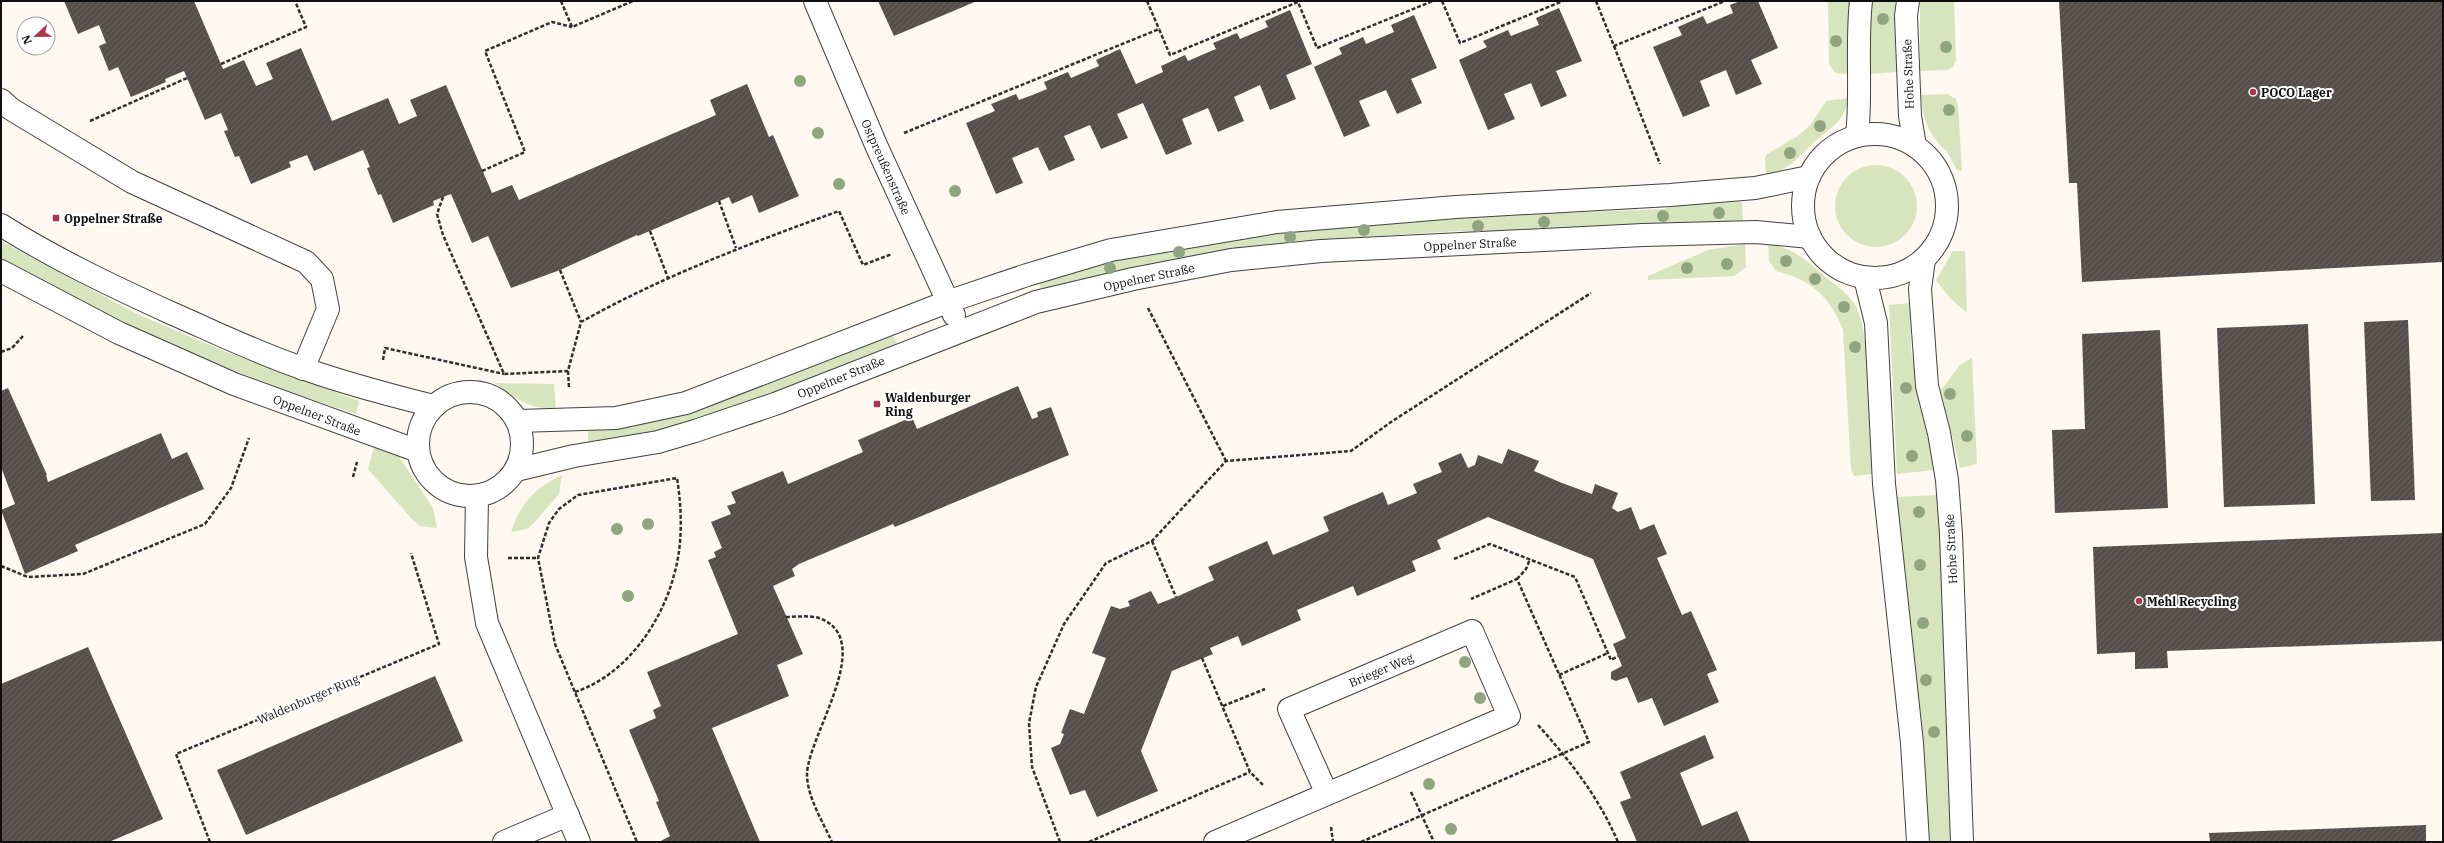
<svg xmlns="http://www.w3.org/2000/svg" width="2444" height="843" viewBox="0 0 2444 843" font-family="'IBM Plex Serif',serif">
	<style>
		.grass { fill: #d7e4bd }
		.building { fill: url(#building-hatch) }
		.lines { fill: none; stroke-linecap: round; stroke-linejoin: round }
		.minor-casing { stroke: #414141; stroke-width: 24 }
		.path { stroke: #303030; stroke-width: 2.5; stroke-dasharray: 4 2; stroke-linecap: butt }
		.minor { stroke: #fff; stroke-width: 22 }
		.tree { fill: #91a480 }
		.poi-dot { fill: #ae354c; stroke: #fff; stroke-width: 1.5 }
		.labels { text-anchor: middle; dominant-baseline: central; stroke-width: 4; stroke-linejoin: round; paint-order: stroke }
		.street-label { font-size: 12px; fill: #0e0e0e; stroke: #fff }
		.poi-label { font-size: 12px; font-weight: bold; fill: #0e0e0e; stroke: #fff; text-anchor: start }
	</style>
	<defs>
		<pattern id="building-hatch" width="6" height="6" patternUnits="userSpaceOnUse"><rect width="6" height="6" fill="#554e4b"/><path d="M-1 1l2-2M0 6l6-6M5 7l2-2" fill="none" stroke="#696361"/></pattern>
	</defs>
	<rect width="100%" height="100%" fill="#fdf9f0"/>
	<!-- grass -->
	<g class="grass">
		<path d="M1828,1H1850L1847,34V74L1835,73L1829,64Z"/>
		<path d="M1872,1H1895L1896,72L1869,74Z"/>
		<path d="M1920,1H1954L1956,60L1953,67L1947,70L1920,71Z"/>
		<path d="M1947,94L1956,99L1958,105L1962,171L1957,170L1947,152L1938,143L1930,131L1924,117L1921,95Z"/>
		<path d="M1849,98C1842,126 1830,127 1811,145C1794,162 1791,168 1766,175L1765,158L1767,154L1798,136L1811,124L1826,101Z"/>
		<circle cx="1876" cy="206" r="41"/>
		<path d="M1742,202L1743,223L1677,225L1661,223L1476,232L1458,231L1300,241L1234,249L1042,293L1038,279L1081,266L1282,229L1505,215L1664,209L1678,204Z"/>
		<path d="M1,241L137,314L224,351L359,401L356,414C232,374 113,324 1,258Z"/>
		<path d="M1745,244L1746,267L1734,276L1648,280V276L1708,250Z"/>
		<path d="M1768,244C1790,247 1804,258 1820,272C1832,283 1845,290 1854,303C1873,333 1870,435 1872,474L1854,476L1851,470L1843,330C1831,297 1810,279 1776,271L1769,261Z"/>
		<path d="M1953,251H1965L1967,313L1950,298L1936,280Z"/>
		<path d="M1910,303L1911,350L1934,470L1897,474L1889,305Z"/>
		<path d="M891,334L897,342L895,347L702,422L588,445V430Z"/>
		<path d="M1972,358L1977,464L1960,468L1941,390L1960,365Z"/>
		<path d="M495,383L554,384L556,409C528,409 516,399 495,383Z"/>
		<path d="M375,443L398,455L433,508L437,528L420,526L411,518L368,469Z"/>
		<path d="M562,475L559,494L534,523L527,529L511,532C521,502 535,488 562,475Z"/>
		<path d="M1938,495L1953,842H1928L1920,711L1910,643L1897,497Z"/>
	</g>
	<!-- building -->
	<g class="building">
		<path d="M64,1H194L223,69L244,60L256,86L273,79L266,63L301,48L332,121L388,98L399,124L417,116L410,100L446,85L492,193L512,185L519,200L716,115L710,100L747,84L769,137L773,135L799,196L759,213L752,195L732,204L729,197L638,236L637,235L560,270L511,288L488,236L472,243L451,194L433,201L434,205L393,223L381,194L378,195L370,176L367,168L370,167L363,150L314,171L307,155L289,162L291,167L251,184L239,156L235,157L224,131L228,130L221,113L205,120L184,71L165,79L166,82L131,97L118,67L109,71L99,46L106,43L99,25L78,34Z"/>
		<path d="M878,1H977L894,36Z"/>
		<path d="M1740,1H1758L1778,48L1751,60L1762,84L1736,95L1726,70L1700,81L1710,106L1683,117L1653,47L1682,35L1678,27L1703,16L1707,24L1733,13L1730,5Z"/>
		<path d="M2059,1H2443V262L2082,282L2077,183H2069Z"/>
		<path d="M1559,8L1582,61L1556,71L1567,96L1541,107L1531,83L1504,94L1515,119L1488,130L1459,60L1487,47L1483,41L1508,30L1511,36L1539,25L1536,18Z"/>
		<path d="M1290,10L1312,64L1286,75L1296,99L1270,110L1260,85L1234,97L1244,121L1218,132L1208,108L1182,119L1192,144L1166,155L1143,103L1117,114L1128,138L1101,149L1090,125L1064,136L1075,160L1049,171L1038,147L1012,158L1023,183L996,194L966,123L995,111L991,104L1016,94L1019,100L1035,94L1047,89L1044,82L1068,72L1071,78L1099,66L1096,60L1120,49L1136,84L1163,72L1161,66L1185,55L1188,61L1204,54L1216,49L1213,43L1237,33L1240,39L1268,27L1265,21Z"/>
		<path d="M1414,15L1437,68L1411,79L1422,103L1397,114L1386,90L1359,101L1370,126L1344,137L1314,67L1342,54L1339,48L1363,37L1366,44L1394,32L1391,25Z"/>
		<path d="M2408,320L2415,500L2371,501L2364,322Z"/>
		<path d="M2308,324L2315,504L2224,507L2217,328Z"/>
		<path d="M2160,330L2168,508L2055,513L2052,430L2085,429L2082,334Z"/>
		<path d="M1018,386L1032,419L1038,417L1037,412L1051,407L1069,455L895,527L893,524L799,564L792,569L795,576L773,586L803,654L777,665L789,696L712,728L760,842H659L670,836L656,802L659,801L629,730L656,718L653,710L661,706L647,672L738,634L708,560L716,557L714,552L722,548L711,522L731,514L727,506L736,503L731,492L783,471L788,484L863,452L858,440L912,417L917,429Z"/>
		<path d="M8,388L47,475H46L48,482L161,433L172,459L187,452L204,489L75,545L78,551L25,574L1,510L15,504L1,467V391Z"/>
		<path d="M1508,449L1539,461L1534,471L1562,483L1592,494L1595,484L1618,493L1612,508L1618,512L1631,507L1640,530L1654,524L1667,554L1657,558L1682,615L1691,611L1717,670L1707,674L1719,702L1664,726L1652,698L1638,703L1627,677L1616,681L1611,679V672L1622,666L1613,644L1626,638L1593,559L1488,517L1437,540L1441,549L1412,561L1416,571L1357,596L1353,586L1297,610L1301,620L1242,646L1238,636L1210,648L1213,654L1172,671L1141,751L1158,791L1097,817L1085,790L1070,795L1051,748L1060,744L1064,734L1061,733L1070,709L1084,714L1106,658L1092,653L1111,606L1120,609L1130,606L1128,601L1151,591L1158,604L1176,597L1214,580L1208,567L1267,541L1273,555L1299,544L1329,531L1323,517L1383,492L1388,505L1417,493L1413,484L1442,472L1438,463L1461,453L1468,468L1475,465L1478,455L1502,464Z"/>
		<path d="M2443,533V641L2167,651L2168,668L2135,669V652L2097,654L2093,547Z"/>
		<path d="M88,647L163,819L109,842H1V684Z"/>
		<path d="M435,676L463,741L246,835L217,770Z"/>
		<path d="M1705,735L1714,758L1680,773L1702,826L1737,811L1750,842H1637L1620,802L1631,798L1620,772Z"/>
		<path d="M2426,825V842H2210L2209,833Z"/>
	</g>
	<g class="lines">
		<defs>
			<g id="minor">
				<path d="M815,1L876,145L954,315"/>
				<path d="M1908,1L1906,16L1910,116L1915,146"/>
				<path d="M1,100L11,109L132,182L306,262L322,279L328,309L303,369"/>
				<circle cx="1875" cy="206" r="72"/>
				<path d="M1857,136C1862,91 1856,46 1861,1"/>
				<path d="M1,225C55,259 112,286 171,313C215,332 259,354 305,369C347,384 390,395 433,406"/>
				<path d="M1924,259L1920,289L1927,386L1939,433L1947,480L1951,534L1962,842"/>
				<path d="M1,271L119,333L234,384L418,451"/>
				<path d="M1865,278L1876,323L1884,484L1912,743L1918,842"/>
				<circle cx="470" cy="444" r="52"/>
				<path d="M518,421L616,418L686,403L947,302L1027,275L1111,250L1277,222L1456,207L1670,195L1755,188L1809,177"/>
				<path d="M516,470L574,456L658,442L695,431L775,404L1036,302L1133,279L1231,260L1321,251L1643,235L1756,232L1810,237"/>
				<path d="M477,496L476,557L487,623L579,842"/>
				<path d="M504,842L568,815"/>
				<path d="M1215,842C1313,800 1411,758 1509,716L1472,631L1289,709L1327,794"/>
			</g>
		</defs>
		<!-- minor casing -->
		<use href="#minor" class="minor-casing"/>
		<!-- path -->
		<g class="path">
			<path d="M561,1L572,27L633,1"/>
			<path d="M1147,1L1159,29"/>
			<path d="M1442,1L1460,43L1563,1"/>
			<path d="M1596,1L1614,46L1725,1"/>
			<path d="M1614,46L1660,164"/>
			<path d="M221,64L306,27L295,1"/>
			<path d="M90,121L187,78"/>
			<path d="M904,133L1159,29L1170,55L1298,2L1317,48L1433,1"/>
			<path d="M482,171L525,152L485,51L552,22L572,27"/>
			<path d="M443,197L437,214L443,235L504,374L568,371L581,322C663,276 751,243 839,211L863,265L892,254"/>
			<path d="M719,201L736,248"/>
			<path d="M650,231L668,278"/>
			<path d="M560,270L581,322"/>
			<path d="M1148,308L1226,461"/>
			<path d="M1,352L12,348L23,336"/>
			<path d="M383,360L385,348L504,374"/>
			<path d="M568,371L569,388"/>
			<path d="M353,477L357,462"/>
			<path d="M1152,541L1176,597"/>
			<path d="M508,558H538"/>
			<path d="M1454,559L1490,544L1575,577L1611,660L1618,656"/>
			<path d="M1,566L28,577L83,574L205,524L231,488L249,438"/>
			<path d="M1517,579L1526,569L1530,559"/>
			<path d="M786,617C795,617 810,615 819,618C878,639 808,735 807,774C807,797 823,822 832,842"/>
			<path d="M1202,658L1250,772L1264,786"/>
			<path d="M1559,675L1608,653"/>
			<path d="M575,692C624,676 661,625 674,575C683,544 682,510 677,478L578,495L559,509L549,523L538,558L555,644L637,842"/>
			<path d="M1223,706L1265,689"/>
			<path d="M1538,725C1571,762 1598,796 1618,842"/>
			<path d="M1411,792L1434,842"/>
			<path d="M1331,827L1333,842"/>
			<path d="M210,842L176,754L439,644L411,553"/>
			<path d="M1060,842L1032,767L1029,723L1036,687L1064,624L1106,563L1152,541L1226,461L1351,451L1391,422L1591,293"/>
			<path d="M1089,842L1250,772"/>
			<path d="M1361,842L1589,742L1517,579L1471,599"/>
		</g>
		<!-- minor -->
		<use href="#minor" class="minor"/>
	</g>
	<!-- trees -->
	<g class="tree">
		<circle cx="1883" cy="19" r="6"/>
		<circle cx="1836" cy="41" r="6"/>
		<circle cx="1946" cy="47" r="6"/>
		<circle cx="800" cy="81" r="6"/>
		<circle cx="1949" cy="110" r="6"/>
		<circle cx="1820" cy="126" r="6"/>
		<circle cx="818" cy="133" r="6"/>
		<circle cx="1790" cy="153" r="6"/>
		<circle cx="839" cy="184" r="6"/>
		<circle cx="955" cy="191" r="6"/>
		<circle cx="1719" cy="213" r="6"/>
		<circle cx="1663" cy="216" r="6"/>
		<circle cx="1544" cy="222" r="6"/>
		<circle cx="1478" cy="226" r="6"/>
		<circle cx="1364" cy="230" r="6"/>
		<circle cx="1290" cy="237" r="6"/>
		<circle cx="1179" cy="252" r="6"/>
		<circle cx="1786" cy="261" r="6"/>
		<circle cx="1727" cy="264" r="6"/>
		<circle cx="1110" cy="268" r="6"/>
		<circle cx="1687" cy="268" r="6"/>
		<circle cx="1815" cy="279" r="6"/>
		<circle cx="1844" cy="307" r="6"/>
		<circle cx="1855" cy="347" r="6"/>
		<circle cx="1906" cy="388" r="6"/>
		<circle cx="1950" cy="394" r="6"/>
		<circle cx="1967" cy="436" r="6"/>
		<circle cx="1912" cy="456" r="6"/>
		<circle cx="1919" cy="512" r="6"/>
		<circle cx="648" cy="524" r="6"/>
		<circle cx="617" cy="529" r="6"/>
		<circle cx="1920" cy="565" r="6"/>
		<circle cx="628" cy="596" r="6"/>
		<circle cx="1923" cy="623" r="6"/>
		<circle cx="1465" cy="662" r="6"/>
		<circle cx="1926" cy="680" r="6"/>
		<circle cx="1480" cy="698" r="6"/>
		<circle cx="1934" cy="732" r="6"/>
		<circle cx="1429" cy="784" r="6"/>
		<circle cx="1451" cy="829" r="6"/>
	</g>
	<!-- markers -->
	<g class="poi-dot">
		<circle cx="2253" cy="92" r="4"/>
		<rect x="52" y="214" width="8" height="8" rx="2"/>
		<rect x="873" y="400" width="8" height="8" rx="2"/>
		<circle cx="2139" cy="601" r="4"/>
	</g>
	<g class="labels">
		<!-- street labels -->
		<g class="street-label">
			<text transform="translate(1908 74) rotate(-92)">Hohe Straße</text>
			<text transform="translate(886 167) rotate(66)">Ostpreußenstraße</text>
			<text transform="translate(1470 244) rotate(-3)">Oppelner Straße</text>
			<text transform="translate(1149 277) rotate(-12)">Oppelner Straße</text>
			<text transform="translate(841 377) rotate(-22)">Oppelner Straße</text>
			<text transform="translate(317 415) rotate(21)">Oppelner Straße</text>
			<text transform="translate(1951 549) rotate(-93)">Hohe Straße</text>
			<text transform="translate(1381 670) rotate(-23)">Brieger Weg</text>
			<text transform="translate(308 699) rotate(-23)">Waldenburger Ring</text>
		</g>
		<!-- poi labels -->
		<g class="poi-label">
			<text x="2261" y="92">POCO Lager</text>
			<text x="64" y="218">Oppelner Straße</text>
			<text x="885" y="397">Waldenburger<tspan x="885" dy="14">Ring</tspan></text>
			<text x="2147" y="601">Mehl Recycling</text>
		</g>
	</g>
	<!-- border -->
	<rect width="2444" height="843" fill="none" stroke="#0e0e0e" stroke-width="4"/>
	<!-- north arrow -->
	<g transform="translate(36 36) rotate(248)"><circle r="19" fill="#ffffff" stroke="#9f9f9f"/>
	<path d="M0-3L7 15L0 10L-7 15Z" fill="#ae354c"/>
	<text y="-6" font-size="11" font-weight="bold" text-anchor="middle" fill="#0e0e0e">N</text>
	</g>
</svg>
